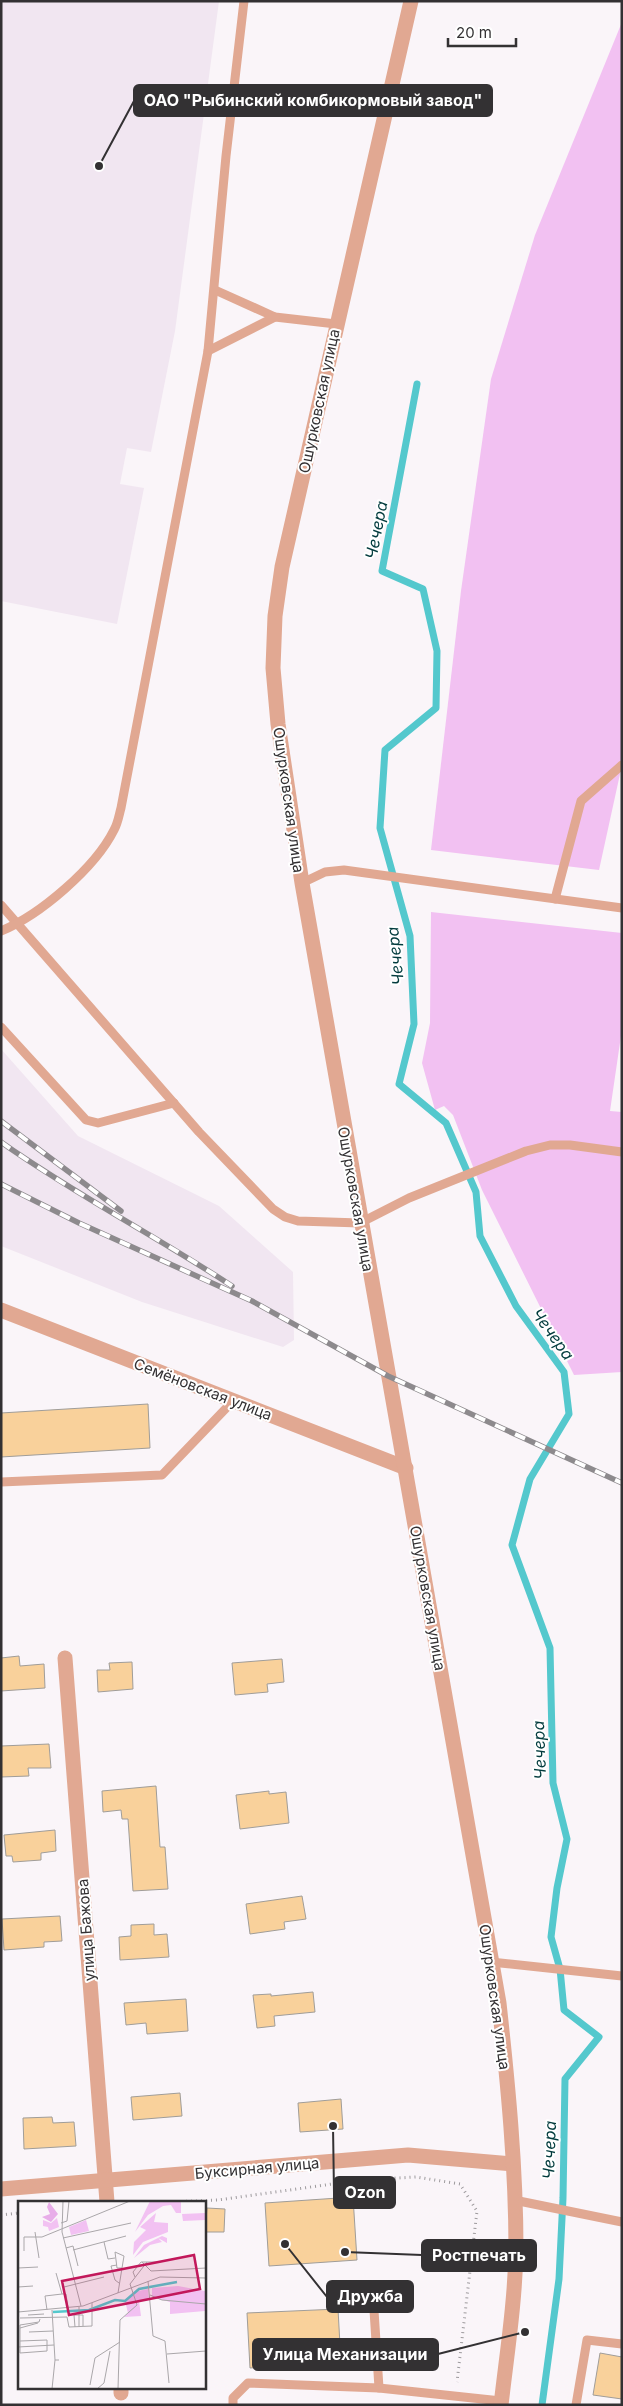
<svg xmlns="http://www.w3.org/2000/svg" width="623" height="2406" viewBox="0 0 623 2406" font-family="Inter,sans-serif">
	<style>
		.built { fill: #f1e6f1 }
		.green { fill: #f2c1f2 }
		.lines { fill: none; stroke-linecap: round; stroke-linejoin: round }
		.stream { stroke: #54c8cd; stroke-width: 7 }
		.building { fill: #f9d19b; stroke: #a09d99 }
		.path { stroke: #9d9a9d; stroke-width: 3; stroke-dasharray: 1 4; stroke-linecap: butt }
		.service { stroke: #e1a892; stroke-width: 9 }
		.minor { stroke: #e1a892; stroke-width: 15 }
		.tertiary { stroke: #e1a892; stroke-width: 15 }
		.rail-casing { stroke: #8d8a8d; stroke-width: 5.5 }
		.rail { stroke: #fff; stroke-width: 4; stroke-dasharray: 11; stroke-linecap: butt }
		.labels { text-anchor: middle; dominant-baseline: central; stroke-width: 4; stroke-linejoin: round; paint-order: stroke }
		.street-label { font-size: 15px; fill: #333133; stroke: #fff }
		.water-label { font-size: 16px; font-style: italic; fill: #023b3d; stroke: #fff }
		.inset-river { fill: none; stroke: #54c8cd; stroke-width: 2.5 }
		.inset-road { fill: none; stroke: #aaa7aa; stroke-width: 1 }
		.view { fill: #c2185b; fill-opacity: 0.15; stroke: #c2185b; stroke-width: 2.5 }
		.inset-edge { fill: none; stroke: #333133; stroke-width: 2.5 }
		.leader { fill: none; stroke: #333133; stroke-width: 2 }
		.callout-dot { fill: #333133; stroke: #fff; stroke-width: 2 }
		.callout { fill: #333133; stroke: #333133; stroke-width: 2 }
		.callout-label { font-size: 16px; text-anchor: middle; font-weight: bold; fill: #fff }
	</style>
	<rect width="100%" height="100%" fill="#faf5f9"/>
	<!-- built -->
	<g class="built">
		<path d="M1,1H219L175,331L151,452L127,448L120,484L144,488L117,624L1,601Z"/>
		<path d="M1,1049L78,1136L219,1206L293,1272L294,1340L283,1347L142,1302L1,1246Z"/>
	</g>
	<!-- green -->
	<g class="green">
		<path d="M622,22V765L599,870L431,850L461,591L491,379L535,235Z"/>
		<path d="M431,912L622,933V1029L610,1111L622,1112V1372L574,1375L482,1190L453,1115L444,1106L435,1110L422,1063L430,1023Z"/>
	</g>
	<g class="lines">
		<!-- stream -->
		<path class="stream" d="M417,384L382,571L423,589L437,651L436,708L385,750L380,828L410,936L414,1024L399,1084L446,1123L476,1192L480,1236L516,1306L564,1372L569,1414L530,1479L512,1545L550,1648L553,1783L567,1839L557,1888L551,1937L560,1969L564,2010L599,2037L565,2079L563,2198L559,2279L542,2405"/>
	</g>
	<!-- building -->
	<g class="building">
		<path d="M148,1404L150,1448L1,1457V1413Z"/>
		<path d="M19,1656L20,1666L44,1664L45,1688L1,1691V1658Z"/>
		<path d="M282,1659L284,1682L267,1684L268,1692L235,1695L232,1663Z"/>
		<path d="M132,1662L133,1689L98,1692L97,1670H110L109,1663Z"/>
		<path d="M49,1744L51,1768H28L29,1776L1,1777V1746Z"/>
		<path d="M156,1786L160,1847H165L168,1889L133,1891L128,1819H122L121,1810L103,1812L102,1791Z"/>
		<path d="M269,1791V1794L286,1792L289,1823L240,1829L236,1795Z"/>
		<path d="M55,1830L56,1851L41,1853V1860L13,1862L12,1856H6L4,1835Z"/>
		<path d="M302,1896L306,1919L284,1922L285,1929L250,1934L246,1904Z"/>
		<path d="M60,1916L62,1941L44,1942V1947L4,1950L2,1919Z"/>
		<path d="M154,1924V1935L167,1934L169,1957L120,1960L119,1937L131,1936V1925Z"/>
		<path d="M313,1992L315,2012L274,2016L275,2026L257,2028L253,1995L271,1994V1996Z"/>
		<path d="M186,1999L188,2031L147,2034L146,2023L126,2025L124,2003Z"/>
		<path d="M180,2093L182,2116L133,2120L131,2097Z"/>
		<path d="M341,2099L343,2129L300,2132L298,2103Z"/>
		<path d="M52,2117L53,2123L74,2122L76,2146L24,2149L23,2118Z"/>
		<path d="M353,2197L357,2260L269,2266L265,2203Z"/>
		<path d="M207,2208L225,2209L224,2232H205Z"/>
		<path d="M338,2309L341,2363L250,2368L247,2313Z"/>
		<path d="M600,2353L622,2357V2399L593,2395Z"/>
	</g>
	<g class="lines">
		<!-- path -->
		<g class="path">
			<path d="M171,2202L218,2200L361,2180L416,2177L460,2184L477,2211L457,2382"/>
			<path d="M1,2215L19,2213"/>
		</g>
		<!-- service -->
		<g class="service">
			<path d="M215,290L275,317L336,324"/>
			<path d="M208,351L275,317"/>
			<path d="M302,883L325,872L344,870L622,908"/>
			<path d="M555,899L581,801L622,765"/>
			<path d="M1,905L199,1132L273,1209L285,1217L298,1221L360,1223L409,1198L526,1151L550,1145H570L622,1152"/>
			<path d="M1,931C40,915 95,868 114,830C118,823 119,815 121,808L208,351L226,156L244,1"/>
			<path d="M1,1027L86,1120L98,1123L174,1103"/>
			<path d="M1,1482L162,1475L233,1401"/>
			<path d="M491,1962L622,1976"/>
			<path d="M514,2200L622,2222"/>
			<path d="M373,2295L379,2388"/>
			<path d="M233,2405V2398L248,2383L379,2388L501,2401"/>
			<path d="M576,2405L587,2340L622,2344"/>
		</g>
		<!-- minor -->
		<g class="minor">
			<path d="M1,1310L406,1468"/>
			<path d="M65,1658L107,2202"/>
			<path d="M1,2189L408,2155L512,2164"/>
			<path d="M121,2387V2393"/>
		</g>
		<!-- tertiary -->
		<path class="tertiary" d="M411,1L282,567L275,616L273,668L278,724L302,883L499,2003C508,2085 516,2167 516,2250C515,2302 507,2353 501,2405"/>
		<defs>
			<g id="rail">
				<path d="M1,1121L121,1211"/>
				<path d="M1,1142C76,1195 156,1236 232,1286"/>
				<path d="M1,1184L79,1223L252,1301L388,1376L622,1483"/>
			</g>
		</defs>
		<!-- rail casing -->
		<use href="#rail" class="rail-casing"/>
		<!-- rail -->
		<use href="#rail" class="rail"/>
	</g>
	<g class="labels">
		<!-- street labels -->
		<g class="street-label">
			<text transform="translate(319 401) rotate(-78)">Ошурковская улица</text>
			<text transform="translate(289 800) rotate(82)">Ошурковская улица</text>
			<text transform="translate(356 1199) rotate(80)">Ошурковская улица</text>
			<text transform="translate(203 1389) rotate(21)">Семёновская улица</text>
			<text transform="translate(428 1598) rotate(80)">Ошурковская улица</text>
			<text transform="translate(86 1930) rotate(-94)">улица Бажова</text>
			<text transform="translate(495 1997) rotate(82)">Ошурковская улица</text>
			<text transform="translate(257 2168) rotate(-5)">Буксирная улица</text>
		</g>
		<!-- water labels -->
		<g class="water-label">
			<text transform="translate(376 530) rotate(-79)">Чечера</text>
			<text transform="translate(395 956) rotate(-96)">Чечера</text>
			<text transform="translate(553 1334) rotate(54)">Чечера</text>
			<text transform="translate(539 1750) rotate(-92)">Чечера</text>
			<text transform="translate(549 2150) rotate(-88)">Чечера</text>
		</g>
	</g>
	<!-- overview -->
	<g transform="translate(18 2201)">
		<rect width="188" height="188" fill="#faf5f9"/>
		<path d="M132,0H163V12H158L153,4L145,5L130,14L117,31ZM138,12L136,21L150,22V31L125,41L115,54L116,41L128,29L122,26ZM187,12V19L165,20L164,13ZM39,17L41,26L31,30L30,26L25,25V19L33,22ZM68,19L71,30L53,34L51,26ZM144,35L149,37V42L140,37L144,41L132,44L116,57L126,44ZM160,85L187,90V110L152,113V101L134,96V87ZM130,88L131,99L121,100L123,115L106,116L110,112L107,100L120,90Z" fill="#f2c1f2"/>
		<path d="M31,1L40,13L33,21L24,16L32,13L29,6Z" fill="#e8ade9"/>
		<path class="inset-river" d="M35,111L71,109L97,99L107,100L121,88L159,81"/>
		<path class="inset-road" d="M45,0L44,31L63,105M43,22L49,20L51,0M17,31L21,57M45,37L113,22M86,41L90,58L97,57M48,47L55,45L60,65M55,49L108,35M6,50V36H24L112,0M124,61L133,70L188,67M99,64L93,65L97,79L101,82M0,67L20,66M117,76L115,71L123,61H141M130,80L135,135L147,140L151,182M0,86L15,85M46,86L86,76M100,92L104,67L106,55L97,51L99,67H104M44,93H48L50,107M132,94L144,99L188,103M61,106V126M29,109L27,95L44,93L38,72M34,109L37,159H41M0,111L65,105L142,76L188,77M10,114L26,113M2,117L49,116L51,126L74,125V102M57,126L56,114H65V125M2,127L20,122M11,131L35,130M2,140L29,139V150L2,152V124L21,121L22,118M0,146L36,144M149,153L188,150M72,184L77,157L102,141M34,188L37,159M79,188L86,182L92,150M100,188L102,119L119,104L112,83L129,61"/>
		<path class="view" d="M176,54L182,88L51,114L44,80Z"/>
		<rect width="188" height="188" class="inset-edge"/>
	</g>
	<!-- callouts -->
	<path class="leader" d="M99 166L134 101M333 2126L334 2193M345 2252L422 2255M285 2244L327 2297M525 2332L438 2354"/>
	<g class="callout-dot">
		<circle cx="99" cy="166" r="5"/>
		<circle cx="333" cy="2126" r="5"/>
		<circle cx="345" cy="2252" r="5"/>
		<circle cx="285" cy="2244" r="5"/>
		<circle cx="525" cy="2332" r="5"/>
	</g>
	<g class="callout">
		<rect x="134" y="85" width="358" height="31" rx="5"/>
		<rect x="334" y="2177" width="61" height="31" rx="5"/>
		<rect x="422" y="2240" width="114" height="31" rx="5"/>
		<rect x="327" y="2281" width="86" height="31" rx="5"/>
		<rect x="253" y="2339" width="185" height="31" rx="5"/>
	</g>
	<g class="callout-label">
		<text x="313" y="106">ОАО "Рыбинский комбикормовый завод"</text>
		<text x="365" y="2198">Ozon</text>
		<text x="479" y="2261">Ростпечать</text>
		<text x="370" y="2302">Дружба</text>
		<text x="345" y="2360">Улица Механизации</text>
	</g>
	<!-- border -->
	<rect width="623" height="2406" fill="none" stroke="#333133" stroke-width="5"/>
	<!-- scale -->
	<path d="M448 38v8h68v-8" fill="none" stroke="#333133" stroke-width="2.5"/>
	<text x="456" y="38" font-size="15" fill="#333133" stroke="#ffffff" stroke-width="4" paint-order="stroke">20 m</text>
</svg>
